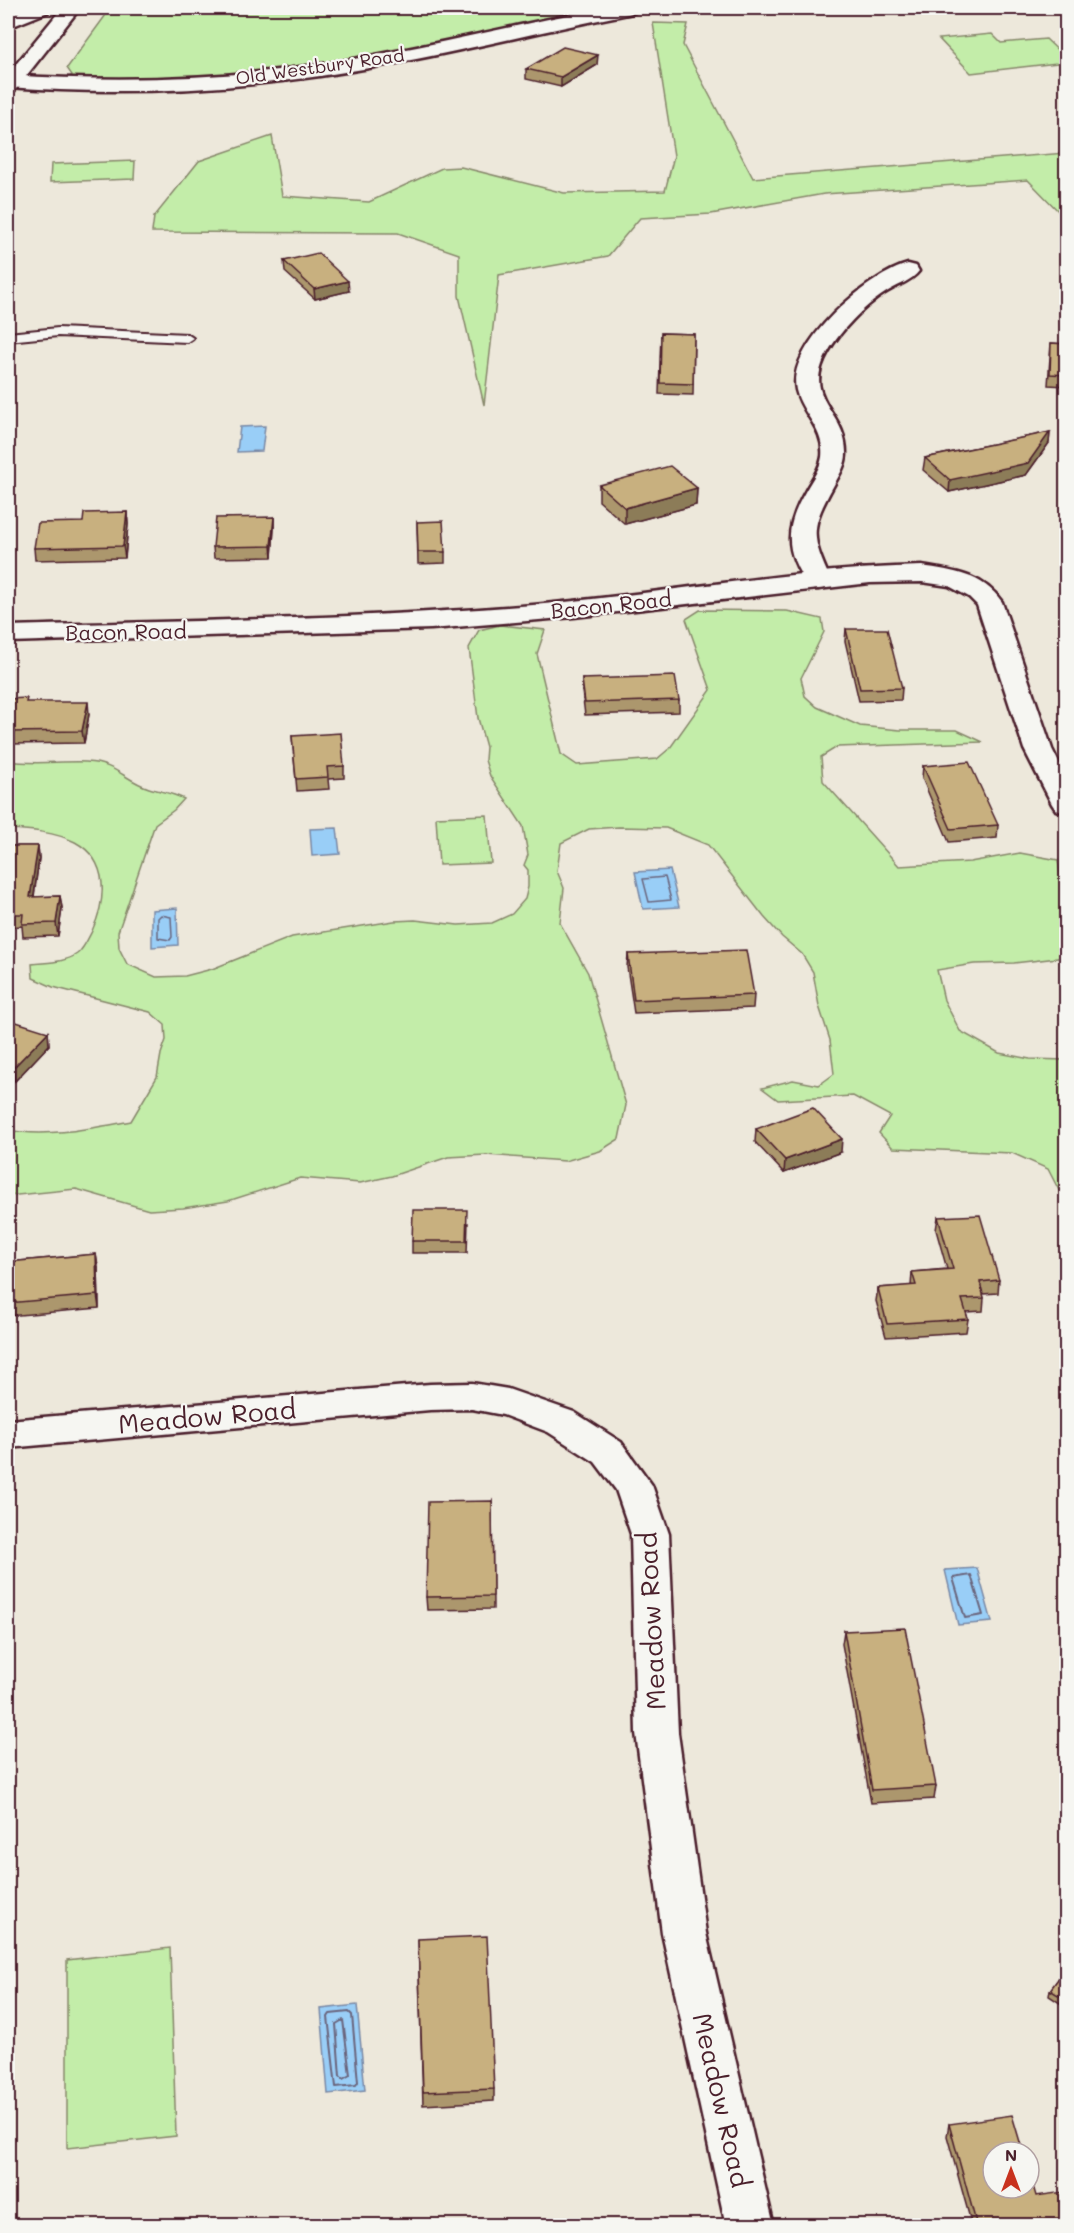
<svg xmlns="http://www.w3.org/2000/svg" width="1074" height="2233" viewBox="0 0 1074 2233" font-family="Mali,sans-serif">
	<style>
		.green { fill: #c3eda9; stroke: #86866a; stroke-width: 1.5 }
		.water { fill: #99cef7; stroke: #7988a5; stroke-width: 1.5 }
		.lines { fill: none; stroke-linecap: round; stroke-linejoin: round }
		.shore-far1 { stroke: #6a657d; stroke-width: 1.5 }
		.shore { stroke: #6a657d; stroke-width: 2 }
		.service-casing { stroke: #4a1f2b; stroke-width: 4 }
		.minor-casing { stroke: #4a1f2b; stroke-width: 5 }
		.tertiary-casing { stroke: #4a1f2b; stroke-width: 5 }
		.secondary-casing { stroke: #4a1f2b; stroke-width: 5 }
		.primary-casing { stroke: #4a1f2b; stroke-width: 5 }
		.motorway-casing { stroke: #4a1f2b; stroke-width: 5 }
		.service { fill: #f6f6f2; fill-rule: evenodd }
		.minor { fill: #f6f6f2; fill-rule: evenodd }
		.tertiary { fill: #f6f6f2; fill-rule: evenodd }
		.secondary { fill: #f6f6f2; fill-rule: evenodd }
		.primary { fill: #f6f6f2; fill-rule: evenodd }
		.motorway { fill: #f6f6f2; fill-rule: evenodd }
		.wall { fill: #ac976d; stroke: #4a1f2b; stroke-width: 1.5 }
		.shaded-wall { fill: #8c7b59; stroke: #4a1f2b; stroke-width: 1.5 }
		.building { fill: #c8b07f; stroke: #4a1f2b; stroke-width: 1.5 }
		.labels { text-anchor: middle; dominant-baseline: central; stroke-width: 4.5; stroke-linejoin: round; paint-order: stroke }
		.far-street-label { font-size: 18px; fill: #4a1f2b; stroke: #f6f6f2 }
		.street-label { font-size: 21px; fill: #4a1f2b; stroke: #f6f6f2 }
		.near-street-label { font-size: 26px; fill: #4a1f2b; stroke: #f6f6f2 }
	</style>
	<rect width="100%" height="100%" fill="#ede8db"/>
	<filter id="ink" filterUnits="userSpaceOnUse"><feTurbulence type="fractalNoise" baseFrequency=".0167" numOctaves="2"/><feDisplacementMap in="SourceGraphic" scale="12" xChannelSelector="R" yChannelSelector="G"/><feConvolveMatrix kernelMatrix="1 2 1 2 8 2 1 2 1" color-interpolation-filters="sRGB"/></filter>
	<g filter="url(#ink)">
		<!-- green -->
		<g class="green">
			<path d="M111,8H599C498,28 398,53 296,67C221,77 145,79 69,77L72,75L67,68Z"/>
			<path d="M653,23L688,24L683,45L753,178L1066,153V215L1063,216L1028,180L824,194L711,214L640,218L608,256L499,275L484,405L459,296V254L398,233L152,232L154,217L199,161L272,136L282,196L369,202L442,168L461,167L564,193L665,191L674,156Z"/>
			<path d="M992,34L1001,43L1046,39L1066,58V62L971,73L939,39Z"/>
			<path d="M135,161L134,179L50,182L51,164Z"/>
			<path d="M700,610L787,611L822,619L824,632L801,678L805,696L817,707L860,726L900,730H957L983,742L837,747L821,757L823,781L899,866L970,862L1020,853L1058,860L1061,881L1066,892V957L1014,963L974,964L937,970L944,1000L960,1031L999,1053L1030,1059L1066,1060V1204L1048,1169L1012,1153L893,1148L879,1133L890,1116L853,1096L778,1100L762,1088L793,1080L819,1085L834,1074L830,1040L819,1006L813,972L802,954L782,937L764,917L708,845L666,828L619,827L589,829L561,843L557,871L564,888L560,923L588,973L626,1105L619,1139L600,1151L565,1161L486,1155L448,1157L392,1176L360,1183L300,1178L228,1201L183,1208L149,1210L76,1189L8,1196V1130C47,1138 92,1128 131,1121L157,1077L161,1054L166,1040L165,1025L150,1012L53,987L33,978L32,964C47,962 64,963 77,954C83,950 88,939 92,931C106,901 110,861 75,842C55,832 30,830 8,829V761C34,765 60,761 86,762C116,763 124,780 149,788C162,792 172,793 184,799L174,810L155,824L118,932L119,948L127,964L156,977L185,976L212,969L292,937L394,921L415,920L458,925L492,923L512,914L525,899L528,887V870L524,865L528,855L523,826L490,776L485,760L486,747L478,718L469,648L479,630L500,625L545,630L537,654L561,754L577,765L657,759L670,748L711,690L686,619Z"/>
			<path d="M487,815L491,863L439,865L436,817Z"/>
			<path d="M170,1948L176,2136L67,2148V1960Z"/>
		</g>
		<!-- water -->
		<g class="water">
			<path d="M265,426L262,451L237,452L240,427Z"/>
			<path d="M337,828L340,854L312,856L310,829Z"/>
			<path d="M670,870L679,907L643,909L635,872Z"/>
			<path d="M177,908L178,945L152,947V910Z"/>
			<path d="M977,1568L992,1622L958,1625L945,1570Z"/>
			<path d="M357,2005L365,2090L328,2094L321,2009Z"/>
		</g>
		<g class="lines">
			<!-- shore-far1 -->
			<g class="shore-far1">
				<path d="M665,877L671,900L649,902L643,879Z"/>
				<path d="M161,915L171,917L172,937L170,940L158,938V918Z"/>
			</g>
			<!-- shore -->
			<g class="shore">
				<path d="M971,1575L983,1615L965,1618L953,1578Z"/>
				<path d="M349,2012L352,2015L358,2082L356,2085L336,2087L328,2017L330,2014Z"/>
				<path d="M343,2020L350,2075L343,2079L340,2076L336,2024Z"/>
			</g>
			<defs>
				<path id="service" d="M58,328L187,334L193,338L187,342L58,336L8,341V333Z"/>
				<g id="minor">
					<path d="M908,264L916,266L919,271C912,281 895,286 885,293C863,307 841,330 828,352C800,400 847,410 846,454C846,464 840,474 835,483C810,528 810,535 831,581L827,587L818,589L809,587C783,550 785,527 806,490C812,479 820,469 822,457C825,429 802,415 796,390C786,345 869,274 908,264Z"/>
					<path d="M472,1383L508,1389L574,1412L621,1442L652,1485L669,1534L678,1733L706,1933L774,2226H726L662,1933L636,1733L631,1534L616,1490L595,1462L548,1432L503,1415L472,1409L430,1410L8,1448V1420L430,1384Z"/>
				</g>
				<path id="tertiary" d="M922,566C953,571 983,574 1002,602L1052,749L1066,777V813L1056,810L1052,804L1024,749L977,605L969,597L949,586L922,582L870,583L574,617L431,629L8,642V626C183,621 358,619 533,605C662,594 792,569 922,566Z"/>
				<path id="secondary" d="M603,8H637L635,12L628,14C526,34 424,61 320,76C217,91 111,95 8,87V75C113,82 218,80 322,64C416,50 509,26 603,8Z"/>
				<path id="primary" d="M62,8H80L15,90L8,92V74Z"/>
				<path id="motorway" d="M27,8H50L48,12L8,28V16Z"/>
			</defs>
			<!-- service casing -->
			<use href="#service" class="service-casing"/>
			<!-- minor casing -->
			<use href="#minor" class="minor-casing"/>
			<!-- tertiary casing -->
			<use href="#tertiary" class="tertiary-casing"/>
			<!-- secondary casing -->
			<use href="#secondary" class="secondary-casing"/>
			<!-- primary casing -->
			<use href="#primary" class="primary-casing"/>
			<!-- motorway casing -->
			<use href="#motorway" class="motorway-casing"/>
			<!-- service -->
			<use href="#service" class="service"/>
			<!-- minor -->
			<use href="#minor" class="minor"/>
			<!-- tertiary -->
			<use href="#tertiary" class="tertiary"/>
			<!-- secondary -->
			<use href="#secondary" class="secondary"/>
			<!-- primary -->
			<use href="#primary" class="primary"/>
			<!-- motorway -->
			<use href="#motorway" class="motorway"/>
		</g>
		<!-- wall -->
		<g class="wall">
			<path d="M597,65L561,87L526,79V69Z"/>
			<path d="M284,261L349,291L315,299L285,272Z"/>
			<path d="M661,333L694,334L693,395L659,394Z"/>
			<path d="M1051,343L1066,344V386L1048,385Z"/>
			<path d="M1050,432L1049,443L1026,475L949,492L923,470L925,458Z"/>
			<path d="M599,485L697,488L696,505L625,524L599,501Z"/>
			<path d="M127,512L128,524L125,558L35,560L34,548L83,522Z"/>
			<path d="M274,517V528L272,557L214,558L213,547Z"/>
			<path d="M417,522L445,552V563L418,564Z"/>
			<path d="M846,629L902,688L901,700L859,701L845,641Z"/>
			<path d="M582,679L679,700V712L585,715L582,691Z"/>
			<path d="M8,699L89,714L84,743L8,744Z"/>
			<path d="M292,736L344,766V778L328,779L329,789L297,791Z"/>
			<path d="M923,766L998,825L997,838L949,842L922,778Z"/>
			<path d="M8,846H38L39,858L34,897L60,896L62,908L58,936L23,937L22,926L8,927Z"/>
			<path d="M628,954L754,995L753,1008L634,1013L627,967Z"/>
			<path d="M8,1026L48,1032L49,1045L15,1081L8,1079Z"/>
			<path d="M756,1129L841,1152L784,1173L755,1142Z"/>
			<path d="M938,1217L999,1280L998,1293L983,1294L984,1298L983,1311L966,1312L968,1319L966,1332L886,1337L876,1301L878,1288L911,1286L912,1272L947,1269L936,1230Z"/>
			<path d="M468,1223L467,1253H412V1241Z"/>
			<path d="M96,1254L98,1267L99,1308L8,1316V1262Z"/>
			<path d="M492,1501L493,1609L427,1610L426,1597Z"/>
			<path d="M8,1618H9L11,1631L10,1666H8Z"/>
			<path d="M844,1631L936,1786L934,1799L871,1803L842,1644Z"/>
			<path d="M418,1939L494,2089V2101L423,2105Z"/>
			<path d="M1066,1968V2007L1049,1996L1050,1990Z"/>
			<path d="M949,2124L1036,2196L1066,2226H972L947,2136Z"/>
		</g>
		<!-- shaded-wall -->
		<g class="shaded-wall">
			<path d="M598,55L597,65L561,87V77Z"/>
			<path d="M348,281L349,291L315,299L314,289Z"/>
			<path d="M1050,432L1049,443L1026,475L949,492L950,480Z"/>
			<path d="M697,488L696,505L625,524V508Z"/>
			<path d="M127,512L128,524L125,558L123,546Z"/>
			<path d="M274,517V528L272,557L271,546Z"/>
			<path d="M88,702L89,714L84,743L82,731Z"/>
			<path d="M38,846L39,858L32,909L30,897Z"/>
			<path d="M60,896L62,908L58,936L56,923Z"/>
			<path d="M48,1032L49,1045L15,1081L13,1068Z"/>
			<path d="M842,1139L841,1152L784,1173L785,1160Z"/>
			<path d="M96,1254L98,1267L99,1308L97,1295Z"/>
			<path d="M9,1618L11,1631L10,1666L8,1655Z"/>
		</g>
		<!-- building -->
		<g class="building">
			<path d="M563,47L598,55L561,77L526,69Z"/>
			<path d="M318,253L348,281L314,289L284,261Z"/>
			<path d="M661,333L694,334L693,384L660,383Z"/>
			<path d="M1051,343L1066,344V375L1050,374Z"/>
			<path d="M1050,432L1028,463L950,480L925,458Z"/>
			<path d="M670,466L697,488L625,508L599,485Z"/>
			<path d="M127,512L123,546L34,548L38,523L83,522L84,513Z"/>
			<path d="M274,517L271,546L213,547L216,518Z"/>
			<path d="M443,521L445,552H418L417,522Z"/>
			<path d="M846,629H887L902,688L860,689Z"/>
			<path d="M675,676L679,700L585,703L582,679Z"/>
			<path d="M27,698L26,702H88L82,731L8,732V699Z"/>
			<path d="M341,733L344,766L327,767L328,777L296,779L292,736Z"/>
			<path d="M969,762L998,825L951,829L923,766Z"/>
			<path d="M8,846H38L30,897L60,896L56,923L22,924L23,914H8Z"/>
			<path d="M746,950L754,995L634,1000L628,954Z"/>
			<path d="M13,1021L48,1032L13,1068L8,1067V1026Z"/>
			<path d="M813,1108L842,1139L785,1160L756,1129Z"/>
			<path d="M413,1210H467L466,1241H412Z"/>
			<path d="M980,1215L999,1280L980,1282L984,1298L962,1299L968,1319L887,1324L878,1288L916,1285L912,1272L953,1269L938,1217Z"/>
			<path d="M96,1254L97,1295L8,1303V1262Z"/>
			<path d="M492,1501L493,1596L426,1597L428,1502Z"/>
			<path d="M8,1618H9L8,1646Z"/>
			<path d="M905,1628L936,1786L872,1790L844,1631Z"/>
			<path d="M487,1936L494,2089L423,2092L418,1939Z"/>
			<path d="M1066,1968V2000L1050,1990Z"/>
			<path d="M1012,2115L1023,2152H993V2188H1029V2172L1036,2196L1064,2192L1066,2199V2226H977L949,2124Z"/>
		</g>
	</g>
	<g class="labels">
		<!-- far-street labels -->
		<g class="far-street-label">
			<text transform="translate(320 66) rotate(-8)">Old Westbury Road</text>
		</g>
		<!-- street labels -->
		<g class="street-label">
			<text transform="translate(611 604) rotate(-6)">Bacon Road</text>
			<text transform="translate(126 631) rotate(-1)">Bacon Road</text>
		</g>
		<!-- near-street labels -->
		<g class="near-street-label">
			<text transform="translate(207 1416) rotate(-5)">Meadow Road</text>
			<text transform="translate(651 1621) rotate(-93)">Meadow Road</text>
			<text transform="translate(722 2100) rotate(77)">Meadow Road</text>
		</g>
	</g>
	<!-- margin -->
	<rect width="1074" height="2233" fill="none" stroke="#f6f6f2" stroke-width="30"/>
	<rect x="15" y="15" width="1044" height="2203" fill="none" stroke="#4a1f2b" stroke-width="2" filter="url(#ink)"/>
	<!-- north arrow -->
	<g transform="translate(1011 2170)"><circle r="28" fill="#f6f6f2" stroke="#b1a0a2" stroke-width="1.5"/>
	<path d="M0-4.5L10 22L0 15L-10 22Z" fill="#c8321e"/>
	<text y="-9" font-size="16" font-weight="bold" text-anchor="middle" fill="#4a1f2b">N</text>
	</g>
</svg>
